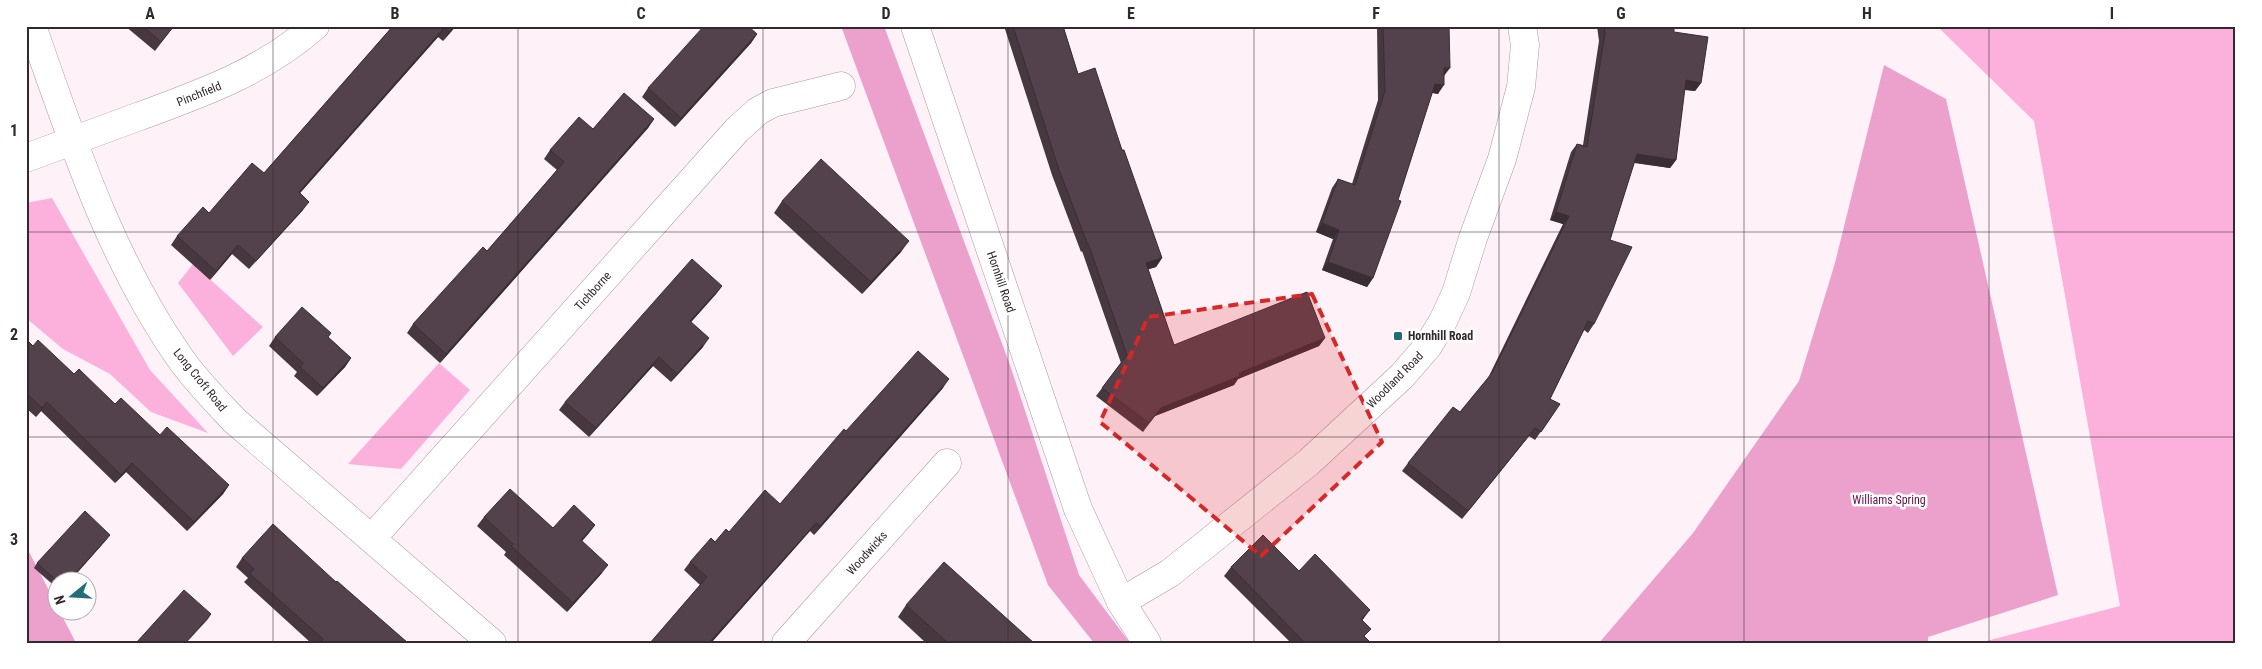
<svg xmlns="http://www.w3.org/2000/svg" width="2262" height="669" viewBox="0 0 2262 669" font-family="'Roboto Condensed',sans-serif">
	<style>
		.green { fill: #fcb1dc }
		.forest { fill: #eca1cd }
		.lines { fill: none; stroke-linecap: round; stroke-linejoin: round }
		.minor-casing { stroke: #ac98a3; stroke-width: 29 }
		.minor { stroke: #fff; stroke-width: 28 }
		.wall { fill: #473840 }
		.shaded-wall { fill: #3a2e34 }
		.building { fill: #53414b; stroke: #3a2e34 }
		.marked { fill: #d62828; fill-opacity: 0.2; stroke: #d62828; stroke-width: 4; stroke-dasharray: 10 6; stroke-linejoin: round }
		.grid { fill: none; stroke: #31292d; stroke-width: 1; stroke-opacity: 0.55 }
		.poi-dot { fill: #246c78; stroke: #fff; stroke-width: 2 }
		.labels { text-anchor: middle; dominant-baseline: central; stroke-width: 5; stroke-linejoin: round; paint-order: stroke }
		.street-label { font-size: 12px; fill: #31292d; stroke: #fff }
		.poi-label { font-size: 12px; font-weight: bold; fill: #31292d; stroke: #fff; text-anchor: start }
		.park-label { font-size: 12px; fill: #670f4c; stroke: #fff }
		.neatline { fill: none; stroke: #31292d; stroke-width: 2 }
		.grid-label { font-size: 16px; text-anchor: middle; font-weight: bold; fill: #31292d }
	</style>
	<rect width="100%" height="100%" fill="#fef1f8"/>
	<!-- green -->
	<g class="green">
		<path d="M1937,26H2236V643H1979L2120,606L2034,121Z"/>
		<path d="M52,198L150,370L208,433L151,412L110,374L63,349L26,318V203Z"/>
		<path d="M193,264L263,327L233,356L178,283Z"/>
		<path d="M439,363L470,390L401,469L348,464Z"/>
	</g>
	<!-- forest -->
	<g class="forest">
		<path d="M841,26H884L1010,365L1079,575L1130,643H1094L1048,585Z"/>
		<path d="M1884,65L1946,99L2058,595L1928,637V643H1599L1693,533L1799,381L1835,263Z"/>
		<path d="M26,546L57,606L58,612H60L76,643H26Z"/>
	</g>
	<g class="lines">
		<defs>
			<g id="minor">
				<path d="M32,26C72,140 110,258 180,358C196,381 216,401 235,421L492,643"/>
				<path d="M915,26L1078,509L1121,602L1147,643"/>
				<path d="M26,158C64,144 102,130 140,116C203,93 264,71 315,26"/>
				<path d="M372,538L737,130L758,111L773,103L841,86"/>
				<path d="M1121,602L1170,573L1309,462L1402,376L1428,346L1443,321L1456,293L1473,238L1502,159L1521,87L1525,45L1522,26"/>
				<path d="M786,643L947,463"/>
			</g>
		</defs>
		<!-- minor casing -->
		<use href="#minor" class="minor-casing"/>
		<!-- minor -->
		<use href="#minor" class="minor"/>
	</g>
	<!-- wall -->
	<g class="wall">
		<path d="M125,26H174L155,51Z"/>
		<path d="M393,26H456L443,41L438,37L300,193L303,210L249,269L232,254L210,280L171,245L177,236L264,173Z"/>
		<path d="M1004,26H1063L1078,74L1122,150L1162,258L1156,267L1148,269L1174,345L1325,338L1319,346L1238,379L1234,385L1155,416L1143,432L1096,396L1121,363L1082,251L1081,252L1052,175Z"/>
		<path d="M1377,26H1449L1444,76L1438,94L1432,93L1373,278L1367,287L1322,270L1333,239L1316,232L1332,188L1338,179L1352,184L1378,100Z"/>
		<path d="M1597,26H1674V32L1701,83L1695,91L1684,90L1676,160L1670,168L1634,163L1610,240L1594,324L1588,333L1584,330L1550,399L1560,404L1535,440L1529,436L1462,519L1402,471L1408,463L1460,412L1488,378L1563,224L1550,220L1571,152L1577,144L1583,145L1599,41Z"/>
		<path d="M757,34L751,43L675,127L642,97L648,88Z"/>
		<path d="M654,119L648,128L440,363L407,333L413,324L487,251L557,170L544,159L550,150L593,129Z"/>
		<path d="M782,201L901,252L862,294L774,213Z"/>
		<path d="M722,286L716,294L691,322L703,347L671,382L653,366L589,437L559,410L565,402Z"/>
		<path d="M275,337H328L351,358L345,367L317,396L294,376L297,372L269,346Z"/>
		<path d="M26,339L33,346L115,404L160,435L229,485L223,494L187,531L126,472L115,483L41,411L36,417L26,408Z"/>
		<path d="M943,388L814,535L810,531L711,643H650L700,585L684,570L690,562L729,532L780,504L846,431Z"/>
		<path d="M484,517L553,528L595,525L589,533L582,541L602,573L567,612L504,555L506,552L477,526Z"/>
		<path d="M107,539L69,582H58V589L34,568L37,563Z"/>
		<path d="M242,558L336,582L408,643H311L244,582L248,578L236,567Z"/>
		<path d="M1231,567L1299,571L1364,618L1362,620L1365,637L1371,643H1291L1224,576Z"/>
		<path d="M906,605L1034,643H926L898,617Z"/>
	</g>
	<!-- shaded-wall -->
	<g class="shaded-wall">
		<path d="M454,26H456L443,41L449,32Z"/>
		<path d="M444,28L438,37L293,201L299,192Z"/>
		<path d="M757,34L751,43L675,127L681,118Z"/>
		<path d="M1444,68H1450L1444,76Z"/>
		<path d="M1686,80L1701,83L1695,91L1680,89Z"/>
		<path d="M1435,84L1444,85L1438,94L1429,92Z"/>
		<path d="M654,119L648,128L440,363L446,354Z"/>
		<path d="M1637,154L1676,160L1670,168L1631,162Z"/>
		<path d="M309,202L303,210L249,269L256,261Z"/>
		<path d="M1556,212L1569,216L1563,224L1550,220Z"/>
		<path d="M1322,223L1339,230L1333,239L1316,232Z"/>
		<path d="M909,241L901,252L862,294L871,282Z"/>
		<path d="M1087,243H1088L1082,251L1081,252Z"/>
		<path d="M238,245L232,254L210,280L216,271Z"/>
		<path d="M1162,258L1156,267L1140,272L1146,263Z"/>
		<path d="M1328,262L1373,278L1367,287L1322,270Z"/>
		<path d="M722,286L716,294L684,330L690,321Z"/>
		<path d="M709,338L703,347L671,382L677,374Z"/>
		<path d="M1325,338L1319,346L1238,379L1234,385L1155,416L1143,432L1161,408L1239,373Z"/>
		<path d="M659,357L653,366L589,437L596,428Z"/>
		<path d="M351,358L345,367L317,396L323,388Z"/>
		<path d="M949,379L943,388L814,535L820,526Z"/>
		<path d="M47,402L41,411L36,417L42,408Z"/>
		<path d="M1535,428L1529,436L1462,519L1468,511Z"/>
		<path d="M132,463L126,472L115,483L121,475Z"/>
		<path d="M229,485L223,494L187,531L194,522Z"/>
		<path d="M816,523L810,531L711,643H709Z"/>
		<path d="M595,525L589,533L575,549L581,540Z"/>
		<path d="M110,535L107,539L69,582H68Z"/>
		<path d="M608,565L602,573L567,612L573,603Z"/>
		<path d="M1370,610L1364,618L1355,628L1361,619Z"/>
		<path d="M211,614L208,619L186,643H185Z"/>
	</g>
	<!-- building -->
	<g class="building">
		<path d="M142,26H174L161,42Z"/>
		<path d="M393,26H454L449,32L444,28L299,192L309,202L256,261L238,245L216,271L177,236L203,207L209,213L252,163L264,173Z"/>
		<path d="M704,26H748L757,34L681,118L648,88Z"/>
		<path d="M1013,26H1063L1078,74L1095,68L1122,150H1124L1162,258L1146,263L1174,345L1307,292L1325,338L1239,373L1240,376L1161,408L1149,423L1102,388L1127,355L1088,243H1087L1058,167Z"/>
		<path d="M1383,26H1449L1450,68H1444V85L1435,84L1398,200L1401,201L1373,278L1328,262L1339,230L1322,223L1338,179L1355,185L1385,91Z"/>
		<path d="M1604,26H1674V32L1708,37L1701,83L1686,80L1676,160L1637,154L1610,240L1632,247L1594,324L1588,321L1550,399L1560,404L1541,432L1535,428L1468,511L1408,463L1453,407L1460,412L1492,373L1569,216L1556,212L1577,144L1587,147L1605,33Z"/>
		<path d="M624,93L654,119L446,354L413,324L483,247L487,251L564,162L550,150L579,117L593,129Z"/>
		<path d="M821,159L909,241L871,282L782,201Z"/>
		<path d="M692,259L722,286L690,321L709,338L677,374L659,357L596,428L565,402Z"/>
		<path d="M302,307L331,333L328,337L351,358L323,388L300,367L303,363L275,337Z"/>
		<path d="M26,339L33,346L38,340L74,374L79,369L115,404L121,398L160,435L167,427L229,485L194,522L132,463L121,475L47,402L42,408L26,393Z"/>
		<path d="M918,351L949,379L820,526L816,523L709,643H650L707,577L690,562L711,538L715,542L726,529L729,532L765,490L780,504L844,429L846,431Z"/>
		<path d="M510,489L553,528L574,505L595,525L581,540L608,565L573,603L511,546L513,544L484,517Z"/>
		<path d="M85,511L110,535L68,582H58L37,563Z"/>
		<path d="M273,524L336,582L337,581L408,643H320L323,639L250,574L254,569L242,558Z"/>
		<path d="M1263,535L1299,571L1315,554L1370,610L1361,619L1371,629L1364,636L1371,643H1305L1231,567Z"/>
		<path d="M944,562L1034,643H948L906,605Z"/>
		<path d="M184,590L211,614L185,643H136Z"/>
	</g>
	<!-- marked area -->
	<path class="marked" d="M1312,294L1382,442L1261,556L1100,422L1148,317Z"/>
	<!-- grid -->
	<path class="grid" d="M273,26V643M518,26V643M763,26V643M1008,26V643M1254,26V643M1499,26V643M1744,26V643M1989,26V643M26,232H2236M26,437H2236"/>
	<!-- markers -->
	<rect class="poi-dot" x="1393" y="331" width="10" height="10" rx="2.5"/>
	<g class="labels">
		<!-- street labels -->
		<g class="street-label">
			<text transform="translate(199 94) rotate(-22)">Pinchfield</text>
			<text transform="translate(1001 282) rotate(71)">Hornhill Road</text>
			<text transform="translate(593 291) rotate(-48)">Tichborne</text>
			<text transform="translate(200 380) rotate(51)">Long Croft Road</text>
			<text transform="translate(1395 380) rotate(-45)">Woodland Road</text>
			<text transform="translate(867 553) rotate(-48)">Woodwicks</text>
		</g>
		<!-- poi labels -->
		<g class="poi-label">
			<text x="1408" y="336">Hornhill Road</text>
		</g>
		<!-- park labels -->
		<g class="park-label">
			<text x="1889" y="500">Williams Spring</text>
		</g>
	</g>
	<!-- border -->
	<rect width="2262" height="669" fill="none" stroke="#ffffff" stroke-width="55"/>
	<!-- north arrow -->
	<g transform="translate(72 596) rotate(252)"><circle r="24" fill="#ffffff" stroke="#ada9ab"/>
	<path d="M0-4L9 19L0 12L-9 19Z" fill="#246c78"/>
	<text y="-8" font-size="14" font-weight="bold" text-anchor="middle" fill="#31292d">N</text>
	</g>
	<rect x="28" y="28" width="2206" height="614" class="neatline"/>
	<g class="grid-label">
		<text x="150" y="19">A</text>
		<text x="395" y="19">B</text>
		<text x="641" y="19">C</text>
		<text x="886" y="19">D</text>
		<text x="1131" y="19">E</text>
		<text x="1376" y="19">F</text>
		<text x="1621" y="19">G</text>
		<text x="1867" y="19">H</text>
		<text x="2112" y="19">I</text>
		<text x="14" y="136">1</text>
		<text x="14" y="340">2</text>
		<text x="14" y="545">3</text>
	</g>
</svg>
